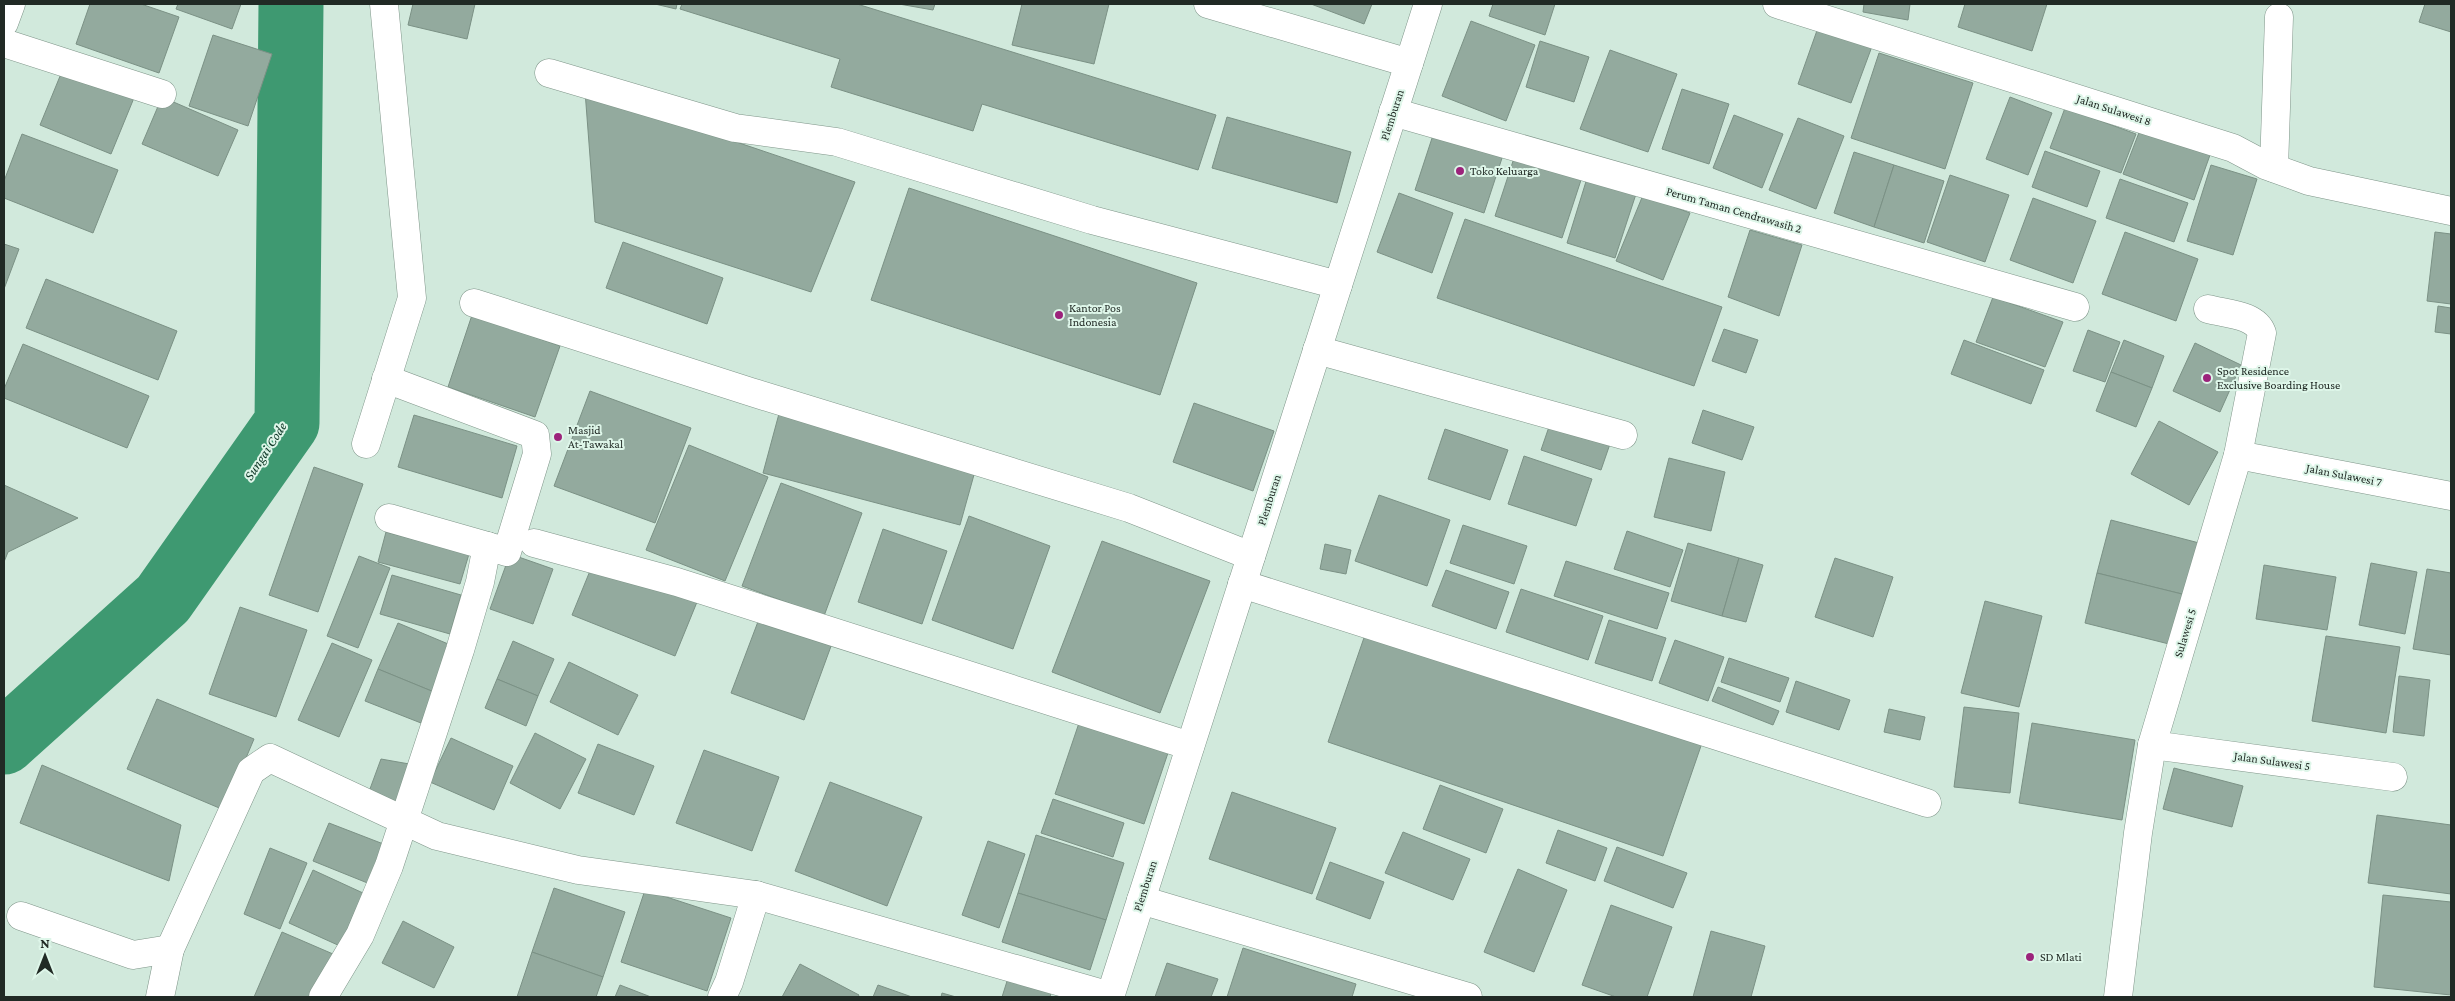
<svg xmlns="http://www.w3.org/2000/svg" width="2455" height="1001" viewBox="0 0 2455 1001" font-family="'Crimson Pro',serif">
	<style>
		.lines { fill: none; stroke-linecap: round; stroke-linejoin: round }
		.river { stroke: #3e9971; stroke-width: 65 }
		.building { fill: #93aa9e; stroke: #7b9185 }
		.minor-casing { stroke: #7f9589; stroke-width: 29 }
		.minor { stroke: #fff; stroke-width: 28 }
		.poi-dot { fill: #9c237b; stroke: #def6e9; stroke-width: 2 }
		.labels { text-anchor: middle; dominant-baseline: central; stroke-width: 4; stroke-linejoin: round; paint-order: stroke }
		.street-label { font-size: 12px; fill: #212a25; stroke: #def6e9 }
		.poi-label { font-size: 12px; fill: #212a25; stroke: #def6e9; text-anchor: start }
		.water-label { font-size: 14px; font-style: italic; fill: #0c3524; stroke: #def6e9 }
	</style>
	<rect width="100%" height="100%" fill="#d1e9dc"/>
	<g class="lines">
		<!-- river -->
		<path class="river" d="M4,742L163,599L287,423L291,4"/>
	</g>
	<!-- building -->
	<g class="building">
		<path d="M90,4H141L179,17L159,73L76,44Z"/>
		<path d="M178,4H241L232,29L176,9Z"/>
		<path d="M413,4H475L467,39L408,25Z"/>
		<path d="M655,4H677L676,9Z"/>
		<path d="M682,4H857L1216,115L1198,170L982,104L973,131L831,87L840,59L680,9Z"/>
		<path d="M899,4H935L933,10Z"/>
		<path d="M1022,4H1109L1094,64L1012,45Z"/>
		<path d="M1311,4H1372L1364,24Z"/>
		<path d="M1493,4H1555L1545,35L1489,16Z"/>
		<path d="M1864,4H1910L1908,20L1863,12Z"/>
		<path d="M1965,4H2047L2032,51L1958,27Z"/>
		<path d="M2425,4H2451V32L2419,22Z"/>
		<path d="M1471,21L1535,45L1506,121L1442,96Z"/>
		<path d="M1820,22L1874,41L1851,103L1798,84Z"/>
		<path d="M213,35L272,54L248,126L189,106Z"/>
		<path d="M1540,41L1589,57L1574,102L1526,87Z"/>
		<path d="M1610,50L1677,74L1648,152L1580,129Z"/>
		<path d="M1879,53L1973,83L1945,169L1851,138Z"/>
		<path d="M65,64L136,93L111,154L40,125Z"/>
		<path d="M1682,89L1729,104L1709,164L1662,149Z"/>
		<path d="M585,91L855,182L811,292L595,222Z"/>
		<path d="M162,97L238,130L218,176L142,144Z"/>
		<path d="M2010,97L2052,113L2028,175L1986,159Z"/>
		<path d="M2065,108L2136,134L2121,173L2050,148Z"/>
		<path d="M1734,115L1783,134L1762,188L1713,168Z"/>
		<path d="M1227,117L1351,152L1337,203L1212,168Z"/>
		<path d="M1798,118L1844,136L1816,209L1769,190Z"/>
		<path d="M1435,129L1504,152L1484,213L1415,190Z"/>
		<path d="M2140,130L2210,155L2194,200L2123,174Z"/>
		<path d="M22,134L118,170L93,233L4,198V181Z"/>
		<path d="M2045,151L2100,171L2087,207L2032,187Z"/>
		<path d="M1854,152L1894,165L1874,227L1834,213Z"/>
		<path d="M1515,155L1582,177L1562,238L1495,216Z"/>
		<path d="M1894,165L1944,181L1924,243L1874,227Z"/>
		<path d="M2211,165L2257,179L2233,255L2187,241Z"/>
		<path d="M1588,175L1637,191L1615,258L1567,243Z"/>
		<path d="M1950,175L2009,195L1985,262L1927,242Z"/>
		<path d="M2120,179L2188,203L2174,242L2106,218Z"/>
		<path d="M909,188L1197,283L1160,395L871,300Z"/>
		<path d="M1399,193L1453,213L1432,273L1377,252Z"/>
		<path d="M1643,195L1690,213L1663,280L1616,261Z"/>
		<path d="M2033,198L2096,221L2073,283L2010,260Z"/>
		<path d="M1465,219L1722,307L1694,386L1437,298Z"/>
		<path d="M1750,230L1802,245L1779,316L1728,297Z"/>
		<path d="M2125,232L2198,259L2176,321L2102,294Z"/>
		<path d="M2435,232L2451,234V304L2427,301Z"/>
		<path d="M623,242L723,278L707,324L606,288Z"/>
		<path d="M4,244L19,249L4,289Z"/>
		<path d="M46,279L177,331L158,380L26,328Z"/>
		<path d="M1993,297L2063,322L2045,367L1976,342Z"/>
		<path d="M2438,306L2451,308V334L2435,332Z"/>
		<path d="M472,315L560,346L535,417L448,387Z"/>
		<path d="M1724,329L1758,340L1746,373L1712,361Z"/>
		<path d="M2088,330L2120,342L2105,382L2073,371Z"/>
		<path d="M1964,340L2044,370L2031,404L1951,374Z"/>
		<path d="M2124,340L2164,356L2152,388L2111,372Z"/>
		<path d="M2195,343L2241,365L2220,412L2173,391Z"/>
		<path d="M23,344L149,396L127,448L4,398V389Z"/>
		<path d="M2111,372L2152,388L2136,427L2096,411Z"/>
		<path d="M590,391L691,428L655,523L554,486Z"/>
		<path d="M1194,403L1274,431L1253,491L1173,462Z"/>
		<path d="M780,410L977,464L960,525L763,473Z"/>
		<path d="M1703,410L1754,427L1742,460L1692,443Z"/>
		<path d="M414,415L517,446L502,498L398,467Z"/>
		<path d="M1551,421L1611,441L1601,470L1541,450Z"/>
		<path d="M2159,421L2218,452L2189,505L2131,474Z"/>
		<path d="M1445,429L1508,450L1490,500L1428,479Z"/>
		<path d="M689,445L768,477L725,581L646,550Z"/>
		<path d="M1524,456L1592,479L1576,526L1508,504Z"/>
		<path d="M1669,458L1725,472L1711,531L1654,517Z"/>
		<path d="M314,467L363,484L318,612L269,595Z"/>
		<path d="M781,483L862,513L824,616L742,586Z"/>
		<path d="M4,485L78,518L8,552L4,562Z"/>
		<path d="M1379,495L1450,520L1427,586L1355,561Z"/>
		<path d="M969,516L1050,546L1013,649L932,620Z"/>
		<path d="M2111,520L2203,544L2190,596L2097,573Z"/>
		<path d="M1463,525L1527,546L1514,584L1450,563Z"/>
		<path d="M883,529L947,551L922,624L858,602Z"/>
		<path d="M1627,531L1683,550L1670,587L1614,569Z"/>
		<path d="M386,532L469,554L460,584L378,562Z"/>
		<path d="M1102,541L1210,581L1160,713L1052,672Z"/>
		<path d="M1688,543L1739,558L1722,616L1671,601Z"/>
		<path d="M1325,544L1351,550L1346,574L1320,569Z"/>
		<path d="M510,554L553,569L533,624L490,609Z"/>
		<path d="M359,556L390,568L358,648L327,636Z"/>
		<path d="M1739,558L1763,565L1746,622L1722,616Z"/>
		<path d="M1835,558L1893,577L1873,637L1815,617Z"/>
		<path d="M594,561L697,602L675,656L572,615Z"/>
		<path d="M1566,561L1669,593L1657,629L1554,596Z"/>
		<path d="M2371,563L2417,572L2405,634L2359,625Z"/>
		<path d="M2264,565L2336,577L2327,630L2256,619Z"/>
		<path d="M2427,569L2451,573V655L2413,649Z"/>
		<path d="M1446,570L1509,592L1496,629L1432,606Z"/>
		<path d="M2097,573L2190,596L2177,646L2085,623Z"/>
		<path d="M392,575L461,595L450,634L380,614Z"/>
		<path d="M1521,589L1603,616L1588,660L1506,632Z"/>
		<path d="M1985,601L2042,616L2019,707L1961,693Z"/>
		<path d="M240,607L307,630L276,717L209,694Z"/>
		<path d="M762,611L834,638L804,720L731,693Z"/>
		<path d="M1609,620L1666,638L1652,681L1595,663Z"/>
		<path d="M398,623L453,646L434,692L378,669Z"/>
		<path d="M1367,629L1702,743L1663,856L1328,742Z"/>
		<path d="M2326,636L2400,647L2386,733L2312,721Z"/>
		<path d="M1675,640L1724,657L1708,701L1659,683Z"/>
		<path d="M513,641L554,659L538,696L497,679Z"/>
		<path d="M332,643L372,660L339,737L298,720Z"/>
		<path d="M1729,658L1789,678L1780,702L1721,682Z"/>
		<path d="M569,662L638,695L618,735L550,702Z"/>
		<path d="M378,669L434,692L421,723L365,701Z"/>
		<path d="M2399,676L2430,680L2424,736L2393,732Z"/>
		<path d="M497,679L538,696L526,726L485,708Z"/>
		<path d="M1796,681L1850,700L1839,730L1786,712Z"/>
		<path d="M1718,687L1779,711L1773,725L1712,701Z"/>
		<path d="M157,699L254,739L224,810L127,769Z"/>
		<path d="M1964,707L2019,713L2010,793L1954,787Z"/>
		<path d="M1889,709L1925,717L1920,740L1884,732Z"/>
		<path d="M1081,717L1170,747L1144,824L1055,794Z"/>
		<path d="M2032,723L2135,740L2122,820L2019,803Z"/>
		<path d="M535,733L586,759L560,809L510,783Z"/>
		<path d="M451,738L513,766L494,810L430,782Z"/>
		<path d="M598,744L654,766L634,815L578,793Z"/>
		<path d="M704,750L779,777L752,851L676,823Z"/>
		<path d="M381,759L415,765L402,805L367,797Z"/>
		<path d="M42,765L181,825L169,881L20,823Z"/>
		<path d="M2174,768L2243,786L2232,827L2163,809Z"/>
		<path d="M830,782L922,817L887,906L795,871Z"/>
		<path d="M1440,785L1503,809L1486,853L1423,829Z"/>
		<path d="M1232,792L1336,828L1312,894L1209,859Z"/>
		<path d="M1053,799L1124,823L1113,857L1041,833Z"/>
		<path d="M2377,815L2451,825V894L2368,883Z"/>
		<path d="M329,823L386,845L370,884L313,861Z"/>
		<path d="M1558,830L1607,848L1595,881L1546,863Z"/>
		<path d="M1403,832L1470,859L1453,900L1385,873Z"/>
		<path d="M1036,835L1124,863L1106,920L1018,893Z"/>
		<path d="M988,841L1025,854L999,928L962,915Z"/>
		<path d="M1617,847L1687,873L1673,908L1604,881Z"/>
		<path d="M270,848L307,863L280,929L244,914Z"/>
		<path d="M1330,862L1384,882L1370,919L1316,899Z"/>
		<path d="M1518,869L1567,890L1534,972L1484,952Z"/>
		<path d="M313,870L363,893L340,946L289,923Z"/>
		<path d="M554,888L625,912L603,977L532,952Z"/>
		<path d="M645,890L731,918L707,991L621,962Z"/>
		<path d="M1018,893L1106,920L1090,970L1002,942Z"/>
		<path d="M2383,895L2451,902V995L2374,987Z"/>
		<path d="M1611,905L1672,927L1647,997H1616L1582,985Z"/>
		<path d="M403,921L454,947L434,988L382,963Z"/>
		<path d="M1711,931L1765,946L1751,997H1693Z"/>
		<path d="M282,932L333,954L314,997H254Z"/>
		<path d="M1243,948L1356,984L1352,997H1227Z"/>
		<path d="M532,952L603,977L596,997H517Z"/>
		<path d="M1167,963L1218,979L1211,997H1155Z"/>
		<path d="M800,964L859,995L858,997H782Z"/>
		<path d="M1009,975L1052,989L1050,997H1002Z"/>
		<path d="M620,985L651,997H615Z"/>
		<path d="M878,985L912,997H873Z"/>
		<path d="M942,993L956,997H941Z"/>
	</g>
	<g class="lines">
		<defs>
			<g id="minor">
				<path d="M1208,4L1409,63"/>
				<path d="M1777,4L2233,148L2265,165L2309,181L2451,211"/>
				<path d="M4,23L11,4"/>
				<path d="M4,43L162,94"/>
				<path d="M549,73L735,128L837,142L1092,220L1338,285"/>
				<path d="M1393,112L2075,307"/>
				<path d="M2274,168L2279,17"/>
				<path d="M474,303L751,392L1129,508L1251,556"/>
				<path d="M1317,350L1623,435"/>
				<path d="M366,444L412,298L384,4"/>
				<path d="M2238,455L2451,496"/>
				<path d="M389,518L487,546"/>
				<path d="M534,543L677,582L1190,746"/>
				<path d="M1242,584L1927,803"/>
				<path d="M2152,745L2393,777"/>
				<path d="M1141,900L1468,997"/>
				<path d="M21,916L133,955L170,949"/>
				<path d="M160,997L170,949L251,771L270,758L437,836L578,870L756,895L1110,996"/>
				<path d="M323,997L360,935L389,866L460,650L480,582L487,546L507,552L537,454L535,435L386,379"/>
				<path d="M722,997L729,982L756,895"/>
				<path d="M1110,997L1428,4"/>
				<path d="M2118,997L2138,833L2152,745L2238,455L2262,333C2255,314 2226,314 2208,309"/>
			</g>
		</defs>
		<!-- minor casing -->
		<use href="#minor" class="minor-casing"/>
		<!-- minor -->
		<use href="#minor" class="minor"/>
	</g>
	<!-- markers -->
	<g class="poi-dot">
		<circle cx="1460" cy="171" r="5"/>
		<circle cx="1059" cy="315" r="5"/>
		<circle cx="2207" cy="378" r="5"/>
		<circle cx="558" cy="437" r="5"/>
		<circle cx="2030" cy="957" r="5"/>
	</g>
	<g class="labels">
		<!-- street labels -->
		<g class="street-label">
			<text transform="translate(2114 110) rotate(18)">Jalan Sulawesi 8</text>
			<text transform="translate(1392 115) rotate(-72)">Plemburan</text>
			<text transform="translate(1734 210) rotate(16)">Perum Taman Cendrawasih 2</text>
			<text transform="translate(2344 475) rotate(11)">Jalan Sulawesi 7</text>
			<text transform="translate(1269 500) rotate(-72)">Plemburan</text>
			<text transform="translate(2185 633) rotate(-73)">Sulawesi 5</text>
			<text transform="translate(2272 761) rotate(8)">Jalan Sulawesi 5</text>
			<text transform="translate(1145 886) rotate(-72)">Plemburan</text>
		</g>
		<!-- poi labels -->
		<g class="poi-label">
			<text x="1470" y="171">Toko Keluarga</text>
			<text x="1069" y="308">Kantor Pos<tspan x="1069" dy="14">Indonesia</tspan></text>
			<text x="2217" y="371">Spot Residence<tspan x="2217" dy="14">Exclusive Boarding House</tspan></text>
			<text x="568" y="430">Masjid<tspan x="568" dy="14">At-Tawakal</tspan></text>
			<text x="2040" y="957">SD Mlati</text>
		</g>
		<!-- water labels -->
		<g class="water-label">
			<text transform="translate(265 451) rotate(-57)">Sungai Code</text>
		</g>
	</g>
	<!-- border -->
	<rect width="2455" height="1001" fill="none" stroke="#212a25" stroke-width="10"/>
	<!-- north arrow -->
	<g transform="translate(45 956)" stroke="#def6e9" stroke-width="4" paint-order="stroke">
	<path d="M0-4L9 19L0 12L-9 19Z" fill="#212a25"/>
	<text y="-8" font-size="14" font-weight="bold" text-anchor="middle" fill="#212a25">N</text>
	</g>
</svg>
